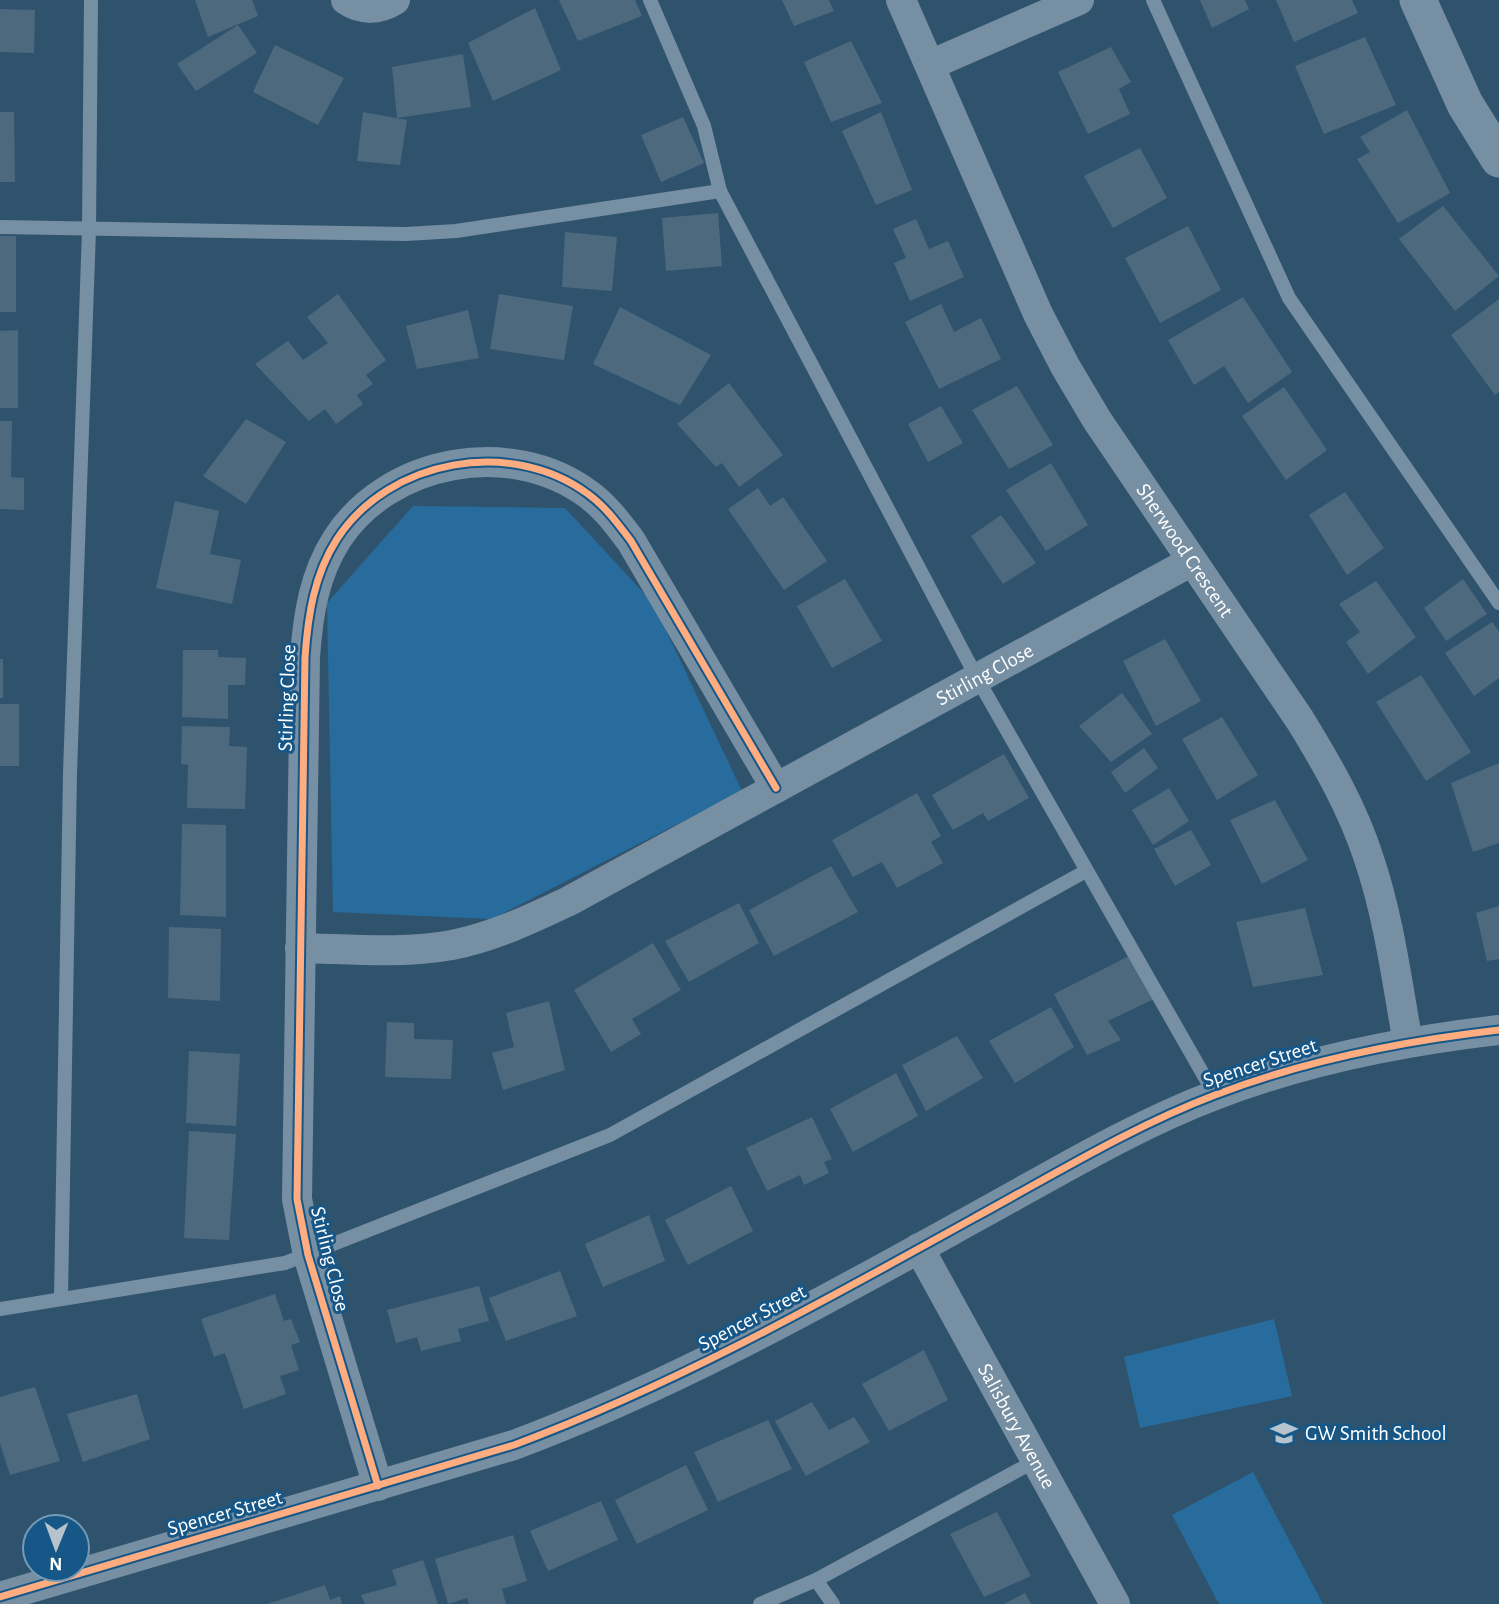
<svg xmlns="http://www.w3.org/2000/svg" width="1499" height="1604" viewBox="0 0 1499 1604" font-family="'Alegreya Sans',sans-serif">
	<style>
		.green { fill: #276c9d }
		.building { fill: #4d697e }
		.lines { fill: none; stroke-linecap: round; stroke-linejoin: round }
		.service { stroke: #778fa3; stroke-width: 14 }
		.minor { stroke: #778fa3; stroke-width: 30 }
		.tertiary { stroke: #778fa3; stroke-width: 37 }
		.cycleway-casing { stroke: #165787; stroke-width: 11 }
		.cycleway { stroke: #ffac80; stroke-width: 7 }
		.labels { text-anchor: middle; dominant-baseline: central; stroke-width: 6; stroke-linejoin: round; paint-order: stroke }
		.street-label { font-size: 21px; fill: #fff; stroke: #165787 }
		.poi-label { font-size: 21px; fill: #fff; stroke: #165787; text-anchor: start }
	</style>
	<rect width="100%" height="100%" fill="#30536d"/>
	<!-- green -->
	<g class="green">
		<path d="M413,506L565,508L653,603L742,791L492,919L333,912L327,603Z"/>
		<path d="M1274,1319L1292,1396L1140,1428L1124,1357Z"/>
		<path d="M1253,1472L1323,1604H1219L1172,1515Z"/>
	</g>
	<!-- building -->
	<g class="building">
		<path d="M195,0H252L258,16L208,37Z"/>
		<path d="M559,0H635L642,16L578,41Z"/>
		<path d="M782,0H829L834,11L794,26Z"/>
		<path d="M1200,0H1245L1249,9L1212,28Z"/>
		<path d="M1276,0H1352L1358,13L1294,42Z"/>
		<path d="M535,8L561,70L493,101L468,43Z"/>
		<path d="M0,9L35,10L34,53L0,52Z"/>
		<path d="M238,25L257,53L196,91L177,64Z"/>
		<path d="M1365,37L1396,105L1324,134L1295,66Z"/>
		<path d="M851,41L882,103L831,122L804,62Z"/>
		<path d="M275,45L344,78L318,125L253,92Z"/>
		<path d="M1111,47L1131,82L1119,89L1130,114L1088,134L1058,72Z"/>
		<path d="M463,54L471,107L397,118L392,67Z"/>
		<path d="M1407,110L1450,193L1398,223L1357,159L1370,152L1360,137Z"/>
		<path d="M0,112H14L15,182H0Z"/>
		<path d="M363,112L407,120L400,165L357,161Z"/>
		<path d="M881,112L912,190L876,205L842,131Z"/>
		<path d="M683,117L704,163L661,182L641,135Z"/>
		<path d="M1140,148L1167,198L1113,228L1084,176Z"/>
		<path d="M1443,206L1499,276L1455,311L1399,239Z"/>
		<path d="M718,213L722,266L666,271L662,218Z"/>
		<path d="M916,219L929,249L948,241L964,277L910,301L894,263L906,258L893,229Z"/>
		<path d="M1188,226L1221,290L1160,323L1125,258Z"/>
		<path d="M565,232L617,237L612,291L562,287Z"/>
		<rect x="0" y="236" width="16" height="76"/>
		<path d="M338,294L386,360L366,375L373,384L357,395L363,404L336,424L325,409L309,421L255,364L288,341L303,360L328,343L307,317Z"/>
		<path d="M499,294L573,306L564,360L490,349Z"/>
		<path d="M1243,297L1292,372L1248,403L1224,366L1194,385L1168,340Z"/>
		<path d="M1499,299V392L1495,395L1451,335Z"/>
		<path d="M941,304L954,332L981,318L1001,359L939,389L905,322Z"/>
		<path d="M620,307L711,355L680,405L593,364Z"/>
		<path d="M468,310L479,358L417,369L406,326Z"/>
		<path d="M18,330V408H0V331Z"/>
		<path d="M729,383L783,455L739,487L722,463L716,467L677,424Z"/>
		<path d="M1017,386L1053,445L1009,469L972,410Z"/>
		<path d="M1284,387L1327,450L1286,480L1242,416Z"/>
		<path d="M941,406L963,443L928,462L908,424Z"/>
		<path d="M246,419L286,442L246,504L203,476Z"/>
		<path d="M0,421H12L11,477L24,478V510L0,509Z"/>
		<path d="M1051,463L1088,525L1046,551L1006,490Z"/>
		<path d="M758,488L770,506L783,497L827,561L784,590L728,509Z"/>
		<path d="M1345,492L1384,548L1347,575L1309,515Z"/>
		<path d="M175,501L219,511L210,554L241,560L232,604L156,588Z"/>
		<path d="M1001,515L1036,563L1003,584L971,536Z"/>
		<path d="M845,579L882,641L832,668L797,606Z"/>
		<path d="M1463,579L1487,614L1446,641L1424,608Z"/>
		<path d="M1376,581L1416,637L1368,674L1346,642L1360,632L1339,604Z"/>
		<path d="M1492,622L1499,631V678L1474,696L1445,653Z"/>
		<path d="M1165,639L1201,701L1156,726L1123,661Z"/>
		<path d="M183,650H218V657L246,658L245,685H228V719L182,717Z"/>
		<rect x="0" y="659" width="3" height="39"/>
		<path d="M1421,675L1471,752L1426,781L1376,702Z"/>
		<path d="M1122,693L1152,734L1111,762L1079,726Z"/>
		<rect x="0" y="704" width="19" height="62"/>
		<path d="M1222,717L1258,775L1217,800L1182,739Z"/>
		<path d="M182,726L230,727L229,746L247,747L245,809L187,808L188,765L181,764Z"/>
		<path d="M1144,748L1158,768L1125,793L1111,772Z"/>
		<path d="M1004,754L1029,798L988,821L983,813L953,830L932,795Z"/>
		<path d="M1499,763V843L1473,852L1451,783Z"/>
		<path d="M1169,788L1189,821L1153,845L1132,810Z"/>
		<path d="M917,793L941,836L931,842L943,863L897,888L882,862L853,877L832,840Z"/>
		<path d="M1275,800L1308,860L1262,884L1230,820Z"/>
		<path d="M182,824L226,825V917L180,915Z"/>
		<path d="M1191,830L1211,865L1175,886L1154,849Z"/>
		<path d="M831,866L858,912L774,956L749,910Z"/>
		<path d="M739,903L759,943L689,982L665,941Z"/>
		<path d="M1499,906V959L1487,961L1476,913Z"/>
		<path d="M1305,908L1323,975L1253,987L1236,922Z"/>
		<path d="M169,927L221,929L220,1001L168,998Z"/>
		<path d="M653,943L681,990L632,1019L641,1034L611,1052L574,990Z"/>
		<path d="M1129,956L1154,999L1108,1021L1121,1040L1087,1055L1054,994Z"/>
		<path d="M549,1001L565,1070L503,1090L492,1053L514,1047L506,1013Z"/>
		<path d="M1051,1007L1074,1047L1015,1083L989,1041Z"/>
		<path d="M387,1022L414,1023V1039L453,1040L451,1079L385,1077Z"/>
		<path d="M957,1036L983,1078L926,1111L902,1065Z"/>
		<path d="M189,1051L240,1054L236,1126L186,1123Z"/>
		<path d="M896,1073L918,1116L853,1152L830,1109Z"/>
		<path d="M812,1117L832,1159L824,1162L829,1173L804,1185L800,1175L767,1191L746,1148Z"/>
		<path d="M189,1131L236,1134L229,1240L184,1238Z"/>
		<path d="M731,1186L753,1231L688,1265L665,1220Z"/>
		<path d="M649,1215L665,1261L603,1287L585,1244Z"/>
		<path d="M560,1271L577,1316L506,1341L489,1298Z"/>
		<path d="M479,1286L489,1321L458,1329L461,1341L421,1351L417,1337L396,1343L387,1310Z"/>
		<path d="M275,1294L284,1321L291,1319L300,1342L291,1345L299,1370L280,1376L286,1394L244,1409L225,1353L214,1357L201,1319Z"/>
		<path d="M924,1350L948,1400L889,1431L862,1384Z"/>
		<path d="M35,1387L60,1461L10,1475L0,1443V1397Z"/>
		<path d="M137,1394L150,1439L83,1462L67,1414Z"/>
		<path d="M812,1402L829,1430L854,1417L870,1442L806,1476L775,1421Z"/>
		<path d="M768,1420L792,1469L718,1502L694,1452Z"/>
		<path d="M686,1465L708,1510L637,1544L615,1500Z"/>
		<path d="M601,1501L618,1540L548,1571L530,1531Z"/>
		<path d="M997,1512L1031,1576L984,1597L950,1534Z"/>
		<path d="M513,1535L527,1581L502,1589L506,1604H469L467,1598L448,1604L435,1559Z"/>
		<path d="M423,1560L438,1604H365L361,1595L397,1585L392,1570Z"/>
		<path d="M325,1585L330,1600L340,1596L342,1604H267Z"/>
		<path d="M1025,1593L1031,1604H1004Z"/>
	</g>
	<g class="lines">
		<!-- service -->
		<g class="service">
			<path d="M650,0L704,126L720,191L977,678L1215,1095"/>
			<path d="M1153,0L1289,298L1499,603"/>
			<path d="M0,227L406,234L456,231L720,191"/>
			<path d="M61,1298L70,773L89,230L91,0"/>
			<path d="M0,1309L285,1263L610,1135L1086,871"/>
			<path d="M816,1580L833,1604"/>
			<path d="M760,1604L816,1580L1037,1460"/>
		</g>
		<!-- minor -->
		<g class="minor">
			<path d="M346,0C362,11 379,10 395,0"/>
			<path id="s1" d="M901,0L1038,314L1065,366L1097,420L1300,720C1327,764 1353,809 1369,859C1389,918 1397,982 1408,1043"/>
			<path d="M930,65L1079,0"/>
			<path id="s2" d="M300,948C350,949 403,954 452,945C493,937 531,919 569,901L1192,561"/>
			<path id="s3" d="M919,1248L1115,1604"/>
			<path d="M378,1486L308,1255L297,1199L305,657C308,615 314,575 337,539C389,459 511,437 588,494C606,507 618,524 631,541L776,788"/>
			<path d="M0,1597L514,1445C675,1385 824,1301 974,1218C1053,1175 1131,1127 1215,1095C1306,1060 1403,1041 1499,1030"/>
		</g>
		<!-- tertiary -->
		<path class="tertiary" d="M1418,0L1465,104L1499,159"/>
		<defs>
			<g id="cycleway">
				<path d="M378,1486L308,1255L297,1199L305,657C308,615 314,575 337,539C389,459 511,437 588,494C606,507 618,524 631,541L776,788"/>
				<path d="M0,1597L514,1445C675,1385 824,1301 974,1218C1053,1175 1131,1127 1215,1095C1306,1060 1403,1041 1499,1030"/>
			</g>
		</defs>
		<!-- cycleway casing -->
		<use href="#cycleway" class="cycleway-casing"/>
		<!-- cycleway -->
		<use href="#cycleway" class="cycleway"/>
	</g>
	<!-- icons -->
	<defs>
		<symbol id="school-bare" viewBox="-9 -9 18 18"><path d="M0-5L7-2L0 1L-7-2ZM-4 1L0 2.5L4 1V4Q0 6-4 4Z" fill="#b7c3cc" stroke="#165787" stroke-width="2.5" paint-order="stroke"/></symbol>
	</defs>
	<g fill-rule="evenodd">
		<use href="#school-bare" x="1265" y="1414" width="38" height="38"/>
	</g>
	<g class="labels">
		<!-- street labels -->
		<g class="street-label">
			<text stroke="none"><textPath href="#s1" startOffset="621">Sherwood Crescent</textPath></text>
			<text stroke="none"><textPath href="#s2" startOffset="751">Stirling Close</textPath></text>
			<text transform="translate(287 698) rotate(-88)">Stirling Close</text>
			<text transform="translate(1260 1063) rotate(-18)">Spencer Street</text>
			<text transform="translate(330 1259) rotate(76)">Stirling Close</text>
			<text transform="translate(752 1318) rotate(-28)">Spencer Street</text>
			<text stroke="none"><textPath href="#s3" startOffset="203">Salisbury Avenue</textPath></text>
			<text transform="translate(225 1513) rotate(-16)">Spencer Street</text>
		</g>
		<!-- poi labels -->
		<g class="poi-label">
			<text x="1305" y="1433">GW Smith School</text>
		</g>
	</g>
	<!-- north arrow -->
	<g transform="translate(56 1548) rotate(181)"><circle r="33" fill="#165787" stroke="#739ab7" stroke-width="2"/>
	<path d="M0-5L12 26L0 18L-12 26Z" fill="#b7c3cc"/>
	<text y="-10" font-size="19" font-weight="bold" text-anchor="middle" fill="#ffffff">N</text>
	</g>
</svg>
